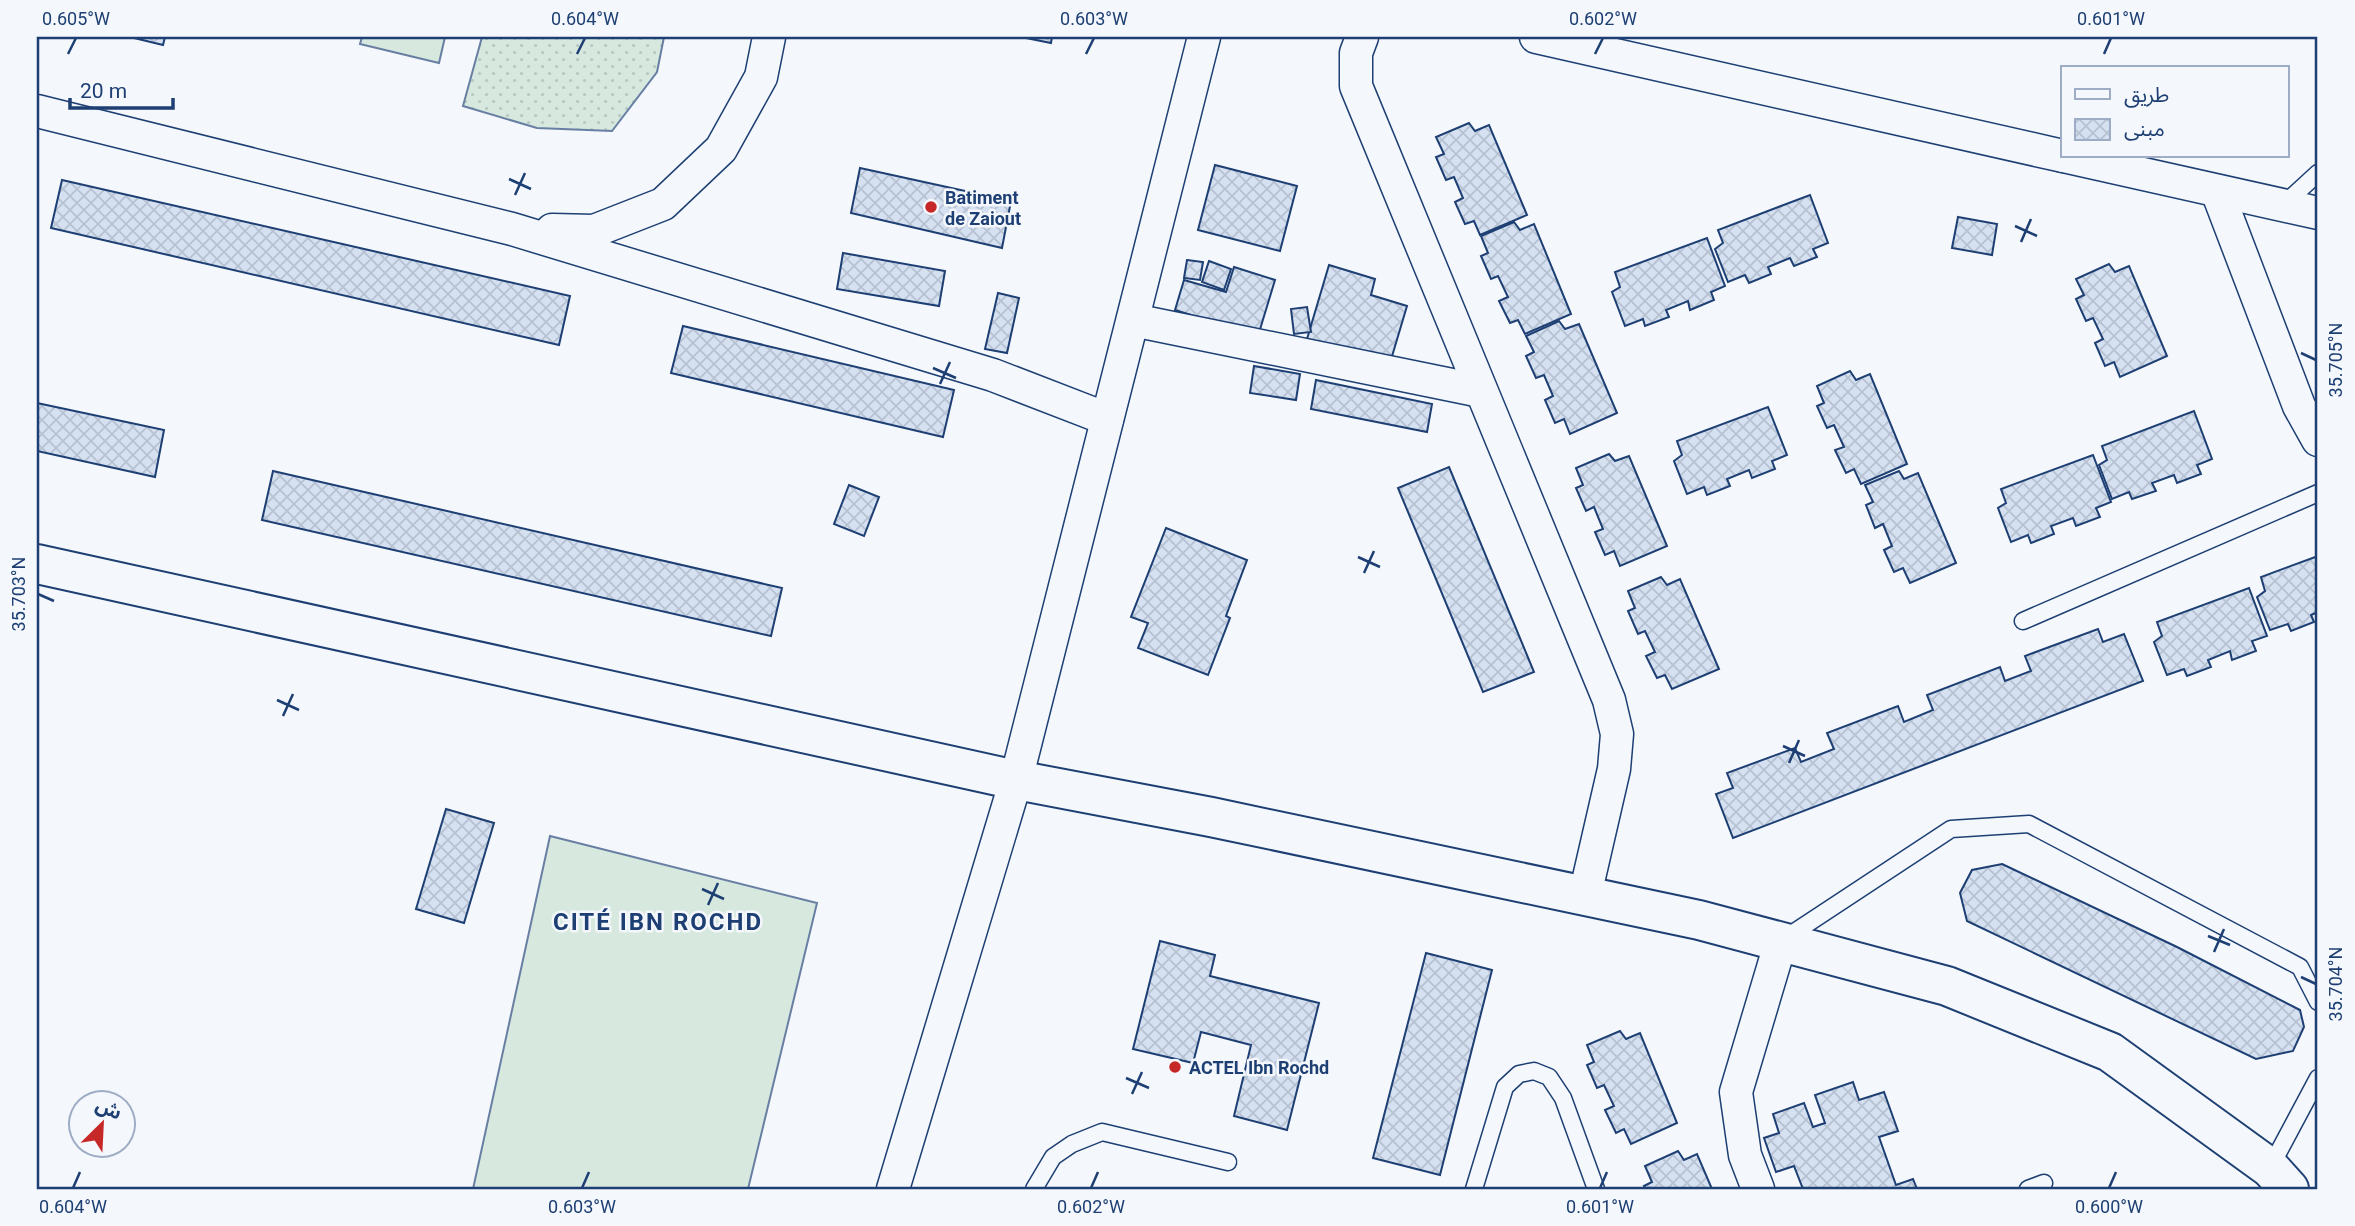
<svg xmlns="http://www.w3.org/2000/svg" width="2355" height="1226" viewBox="0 0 2355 1226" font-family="Roboto,'Noto Sans Arabic',sans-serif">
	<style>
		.grass { fill: url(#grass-dots); stroke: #687fa3; stroke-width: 2 }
		.pitch { fill: #d7e8df; stroke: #687fa3; stroke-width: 2 }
		.building { fill: url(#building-cross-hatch); stroke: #1d3f73; stroke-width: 2 }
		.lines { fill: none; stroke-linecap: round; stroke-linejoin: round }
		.service-casing { stroke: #1d3f73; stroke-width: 19 }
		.minor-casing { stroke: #1d3f73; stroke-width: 35 }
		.tertiary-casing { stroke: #1d3f73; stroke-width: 42 }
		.service { stroke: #f4f7fb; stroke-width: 16 }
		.minor { stroke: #f4f7fb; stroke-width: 32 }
		.tertiary { stroke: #f4f7fb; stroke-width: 38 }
		.ticks { fill: none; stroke: #1d3f73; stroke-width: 2.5 }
		.poi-dot { fill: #c62828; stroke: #f4f7fb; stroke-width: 2.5 }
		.labels { text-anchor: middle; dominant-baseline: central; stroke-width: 5; stroke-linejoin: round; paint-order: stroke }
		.poi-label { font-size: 18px; font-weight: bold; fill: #1d3f73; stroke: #f4f7fb; text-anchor: start }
		.district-label { font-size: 24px; font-weight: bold; letter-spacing: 2px; fill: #1d3f73; stroke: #f4f7fb }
		.neatline { fill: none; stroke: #1d3f73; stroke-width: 2.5 }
		.ticks-label { font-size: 18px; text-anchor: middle; fill: #1d3f73 }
	</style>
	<defs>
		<pattern id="grass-dots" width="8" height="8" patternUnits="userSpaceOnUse" patternTransform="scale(1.75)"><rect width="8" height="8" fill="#d7e8df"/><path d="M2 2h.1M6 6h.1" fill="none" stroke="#b8c8c3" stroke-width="1.8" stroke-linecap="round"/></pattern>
		<pattern id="building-cross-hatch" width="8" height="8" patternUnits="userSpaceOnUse" patternTransform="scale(1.75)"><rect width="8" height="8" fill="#d5e0f0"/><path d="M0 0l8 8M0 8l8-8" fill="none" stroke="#b6c1d1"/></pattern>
	</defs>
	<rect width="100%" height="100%" fill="#f4f7fb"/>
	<!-- grass -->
	<path class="grass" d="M482,37H664L657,72L612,131L537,128L463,106Z"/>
	<!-- pitch -->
	<g class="pitch">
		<path d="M362,37H445L439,63L360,44Z"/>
		<path d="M550,836L817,903L748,1189H473Z"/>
	</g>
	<!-- building -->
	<g class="building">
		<path d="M130,37H165L163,45Z"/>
		<path d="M1021,37H1052L1051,43Z"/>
		<path d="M1469,123L1475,131L1489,125L1527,215L1480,235L1474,221L1465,224L1455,202L1463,198L1454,177L1446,180L1436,157L1444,154L1436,137Z"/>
		<path d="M1215,165L1297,186L1280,251L1198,230Z"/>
		<path d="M860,168L1011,201L1002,248L851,213Z"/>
		<path d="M62,180L570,296L559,345L51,228Z"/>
		<path d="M1810,195L1828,243L1813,249L1817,257L1794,266L1790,258L1768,267L1771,274L1749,283L1745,275L1728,282L1715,249L1723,243L1718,230Z"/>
		<path d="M1958,217L1997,224L1992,255L1952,248Z"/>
		<path d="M1514,222L1520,230L1534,224L1571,314L1525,334L1518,320L1510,323L1499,301L1508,297L1498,276L1491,279L1481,256L1488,253L1481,236Z"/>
		<path d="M1707,238L1725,286L1711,292L1714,300L1690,310L1688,301L1666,310L1669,317L1645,326L1643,319L1625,326L1612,292L1620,287L1615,272Z"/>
		<path d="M843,253L945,271L939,306L837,289Z"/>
		<path d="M1187,260L1203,262L1200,280L1184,278Z"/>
		<path d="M1209,261L1231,269L1224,290L1202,282Z"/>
		<path d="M2109,264L2115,272L2129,266L2167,356L2120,377L2114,362L2105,366L2095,343L2103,339L2093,318L2086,321L2076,299L2084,295L2076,279Z"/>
		<path d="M1329,265L1375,279L1371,295L1407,306L1390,363L1307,339Z"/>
		<path d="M1234,267L1275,280L1258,336L1175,310L1184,280L1226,292Z"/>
		<path d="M998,293L1019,298L1007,353L985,349Z"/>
		<path d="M1307,307L1311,332L1294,334L1291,309Z"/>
		<path d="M1559,321L1565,329L1579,324L1617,413L1570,434L1564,419L1555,423L1545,400L1553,396L1544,375L1536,378L1526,356L1534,352L1526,336Z"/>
		<path d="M683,326L954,390L943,437L671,373Z"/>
		<path d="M1254,366L1300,374L1296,400L1250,393Z"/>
		<path d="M1850,371L1856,380L1870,374L1907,464L1861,484L1854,469L1846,473L1835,450L1844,447L1834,425L1827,428L1817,406L1824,403L1817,386Z"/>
		<path d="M1316,380L1432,404L1427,432L1311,409Z"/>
		<path d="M37,403L164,430L155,477L37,451Z"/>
		<path d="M1768,407L1787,455L1772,461L1775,469L1752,478L1749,470L1727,479L1730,486L1707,495L1704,487L1687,494L1674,461L1682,455L1677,441Z"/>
		<path d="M2194,411L2212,459L2197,465L2201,474L2177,483L2174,475L2152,483L2156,491L2132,499L2129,492L2112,499L2099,465L2107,460L2102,446Z"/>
		<path d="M1609,454L1615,461L1629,456L1667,546L1620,566L1614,551L1605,555L1595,532L1603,529L1594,507L1586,511L1576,488L1583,485L1576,468Z"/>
		<path d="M2093,455L2111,502L2096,508L2100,517L2076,526L2073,518L2051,526L2054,534L2031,543L2028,535L2011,542L1998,508L2006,503L2001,489Z"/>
		<path d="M1449,467L1534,672L1483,692L1398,488Z"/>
		<path d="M273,471L782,588L771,636L262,520Z"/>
		<path d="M1899,471L1904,479L1918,473L1956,563L1910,583L1903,568L1894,572L1884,550L1892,546L1883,524L1875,528L1866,505L1873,502L1865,485Z"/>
		<path d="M849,485L879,497L864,536L834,524Z"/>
		<path d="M1166,528L1247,560L1226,616L1230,618L1208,675L1138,648L1148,623L1131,617Z"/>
		<path d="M2318,556V612L2311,615L2314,622L2291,631L2288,624L2270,630L2257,597L2265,591L2261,577Z"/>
		<path d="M1661,577L1667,585L1680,579L1719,669L1672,689L1665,675L1657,678L1646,656L1655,652L1645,631L1638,634L1628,611L1635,608L1628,591Z"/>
		<path d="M2249,588L2267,636L2252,641L2256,651L2232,660L2230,651L2208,660L2211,667L2187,676L2184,669L2167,675L2154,642L2162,636L2157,622Z"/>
		<path d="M2098,629L2103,642L2124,634L2143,681L1733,838L1716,794L1733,788L1727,773L1795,748L1801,762L1834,749L1827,733L1898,706L1904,722L1933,710L1927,695L2000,667L2005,681L2031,671L2025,656Z"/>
		<path d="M446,809L494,823L464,923L416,909Z"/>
		<path d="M2002,864L2177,947L2300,1010L2304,1027L2293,1051L2256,1059L1967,921L1960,893L1972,870Z"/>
		<path d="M1160,941L1215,955L1210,976L1319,1003L1287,1130L1234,1116L1251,1045L1201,1032L1193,1063L1133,1049Z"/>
		<path d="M1426,953L1492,970L1440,1175L1373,1158Z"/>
		<path d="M1620,1031L1626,1039L1640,1033L1677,1123L1631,1144L1624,1129L1616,1133L1605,1110L1614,1106L1604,1085L1597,1088L1587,1065L1594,1062L1587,1045Z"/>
		<path d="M1853,1082L1859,1100L1884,1092L1898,1131L1879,1137L1896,1185L1913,1179L1917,1189H1803L1794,1166L1776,1172L1764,1138L1779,1133L1773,1114L1804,1103L1813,1127L1825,1123L1815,1095Z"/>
		<path d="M1678,1151L1684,1160L1697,1154L1712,1189H1646L1644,1186L1652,1182L1645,1166Z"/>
	</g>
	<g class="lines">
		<defs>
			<g id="service">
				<path d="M2283,205L2318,173"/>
				<path d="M2023,621L2318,493"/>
				<path d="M1784,939L1951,829L2029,824L2300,967L2318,1002"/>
				<path d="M2270,1168L2318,1078"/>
				<path d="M1034,1189L1053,1157L1072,1144L1102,1132L1228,1162"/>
				<path d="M1474,1189L1505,1087L1519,1074L1534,1071L1549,1077L1563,1098L1596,1189"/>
				<path d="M2028,1189L2044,1183"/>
			</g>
			<g id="minor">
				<path d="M1362,37L1356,53V86L1609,700L1617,734L1614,769L1585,895"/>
				<path d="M1536,37L2063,156"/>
				<path d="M37,111L512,229L993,375L1107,419"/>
				<path d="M2063,156L2318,213"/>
				<path d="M2217,191L2299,406L2318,440"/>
				<path d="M552,230L594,231L663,204L721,149L761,77L769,37"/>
				<path d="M1133,320L1481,391"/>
				<path d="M893,1189L1016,780L1204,37"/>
				<path d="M1758,1189L1745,1155L1736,1092L1781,941"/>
			</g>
			<path id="tertiary" d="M37,564L1016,780L1211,817L1699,920L1947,986L2110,1052L2270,1168L2289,1189"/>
		</defs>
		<!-- service casing -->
		<use href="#service" class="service-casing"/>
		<!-- minor casing -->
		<use href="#minor" class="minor-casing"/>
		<!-- tertiary casing -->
		<use href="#tertiary" class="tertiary-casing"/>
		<!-- service -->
		<use href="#service" class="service"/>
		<!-- minor -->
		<use href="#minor" class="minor"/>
		<!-- tertiary -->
		<use href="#tertiary" class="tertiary"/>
	</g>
	<!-- ticks -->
	<path class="ticks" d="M68,54L76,38M577,54L585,38M1086,54L1094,38M1595,54L1603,38M2104,54L2111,38M509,179L531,189M515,195L525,173M2015,226L2037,236M2021,242L2031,219M2301,353L2316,360M933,368L956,378M940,384L950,362M1358,557L1380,567M1364,573L1374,551M38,594L54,601M277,700L299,710M283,716L293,694M1783,746L1805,756M1789,763L1799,740M702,889L724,899M708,905L718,883M2208,936L2230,945M2214,952L2224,929M2301,977L2316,984M1126,1078L1149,1088M1132,1094L1142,1072M73,1188L80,1172M582,1188L589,1172M1091,1188L1098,1172M1600,1188L1607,1172M2109,1188L2116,1172"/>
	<!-- markers -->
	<g class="poi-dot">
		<circle cx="931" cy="207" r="7"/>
		<circle cx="1175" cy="1067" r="7"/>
	</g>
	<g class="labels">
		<!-- poi labels -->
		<g class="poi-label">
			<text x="945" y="197">Batiment<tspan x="945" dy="21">de Zaiout</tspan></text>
			<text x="1189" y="1067">ACTEL Ibn Rochd</text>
		</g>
		<!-- district labels -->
		<g class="district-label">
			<text x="658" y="922">CITÉ IBN ROCHD</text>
		</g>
	</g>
	<!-- border -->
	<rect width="2355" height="1226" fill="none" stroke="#f4f7fb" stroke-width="77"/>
	<!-- legend -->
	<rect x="2061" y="66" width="228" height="91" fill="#f4f7fb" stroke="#9eadc5" stroke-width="2"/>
	<rect x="2075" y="89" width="35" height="10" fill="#f4f7fb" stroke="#9eadc5" stroke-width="2"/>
	<text x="2124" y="102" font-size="21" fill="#1d3f73">طريق</text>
	<rect x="2075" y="119" width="35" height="21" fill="url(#building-cross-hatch)" stroke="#9eadc5" stroke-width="2"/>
	<text x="2124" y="136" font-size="21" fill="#1d3f73">مبنى</text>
	<!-- north arrow -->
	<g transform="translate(102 1124) rotate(24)"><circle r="33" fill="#f4f7fb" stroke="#9eadc5" stroke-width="2"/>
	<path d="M0-5L12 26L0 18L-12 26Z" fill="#c62828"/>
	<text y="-10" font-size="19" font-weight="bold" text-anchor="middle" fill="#1d3f73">ش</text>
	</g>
	<!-- scale -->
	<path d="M70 98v10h103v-10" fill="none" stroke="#1d3f73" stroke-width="3.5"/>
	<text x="80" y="98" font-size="21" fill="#1d3f73" stroke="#f4f7fb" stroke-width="5" paint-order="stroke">20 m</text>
	<rect x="38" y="38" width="2278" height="1150" class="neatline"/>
	<g class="ticks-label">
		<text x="76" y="25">0.605°W</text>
		<text x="585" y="25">0.604°W</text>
		<text x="1094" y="25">0.603°W</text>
		<text x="1603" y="25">0.602°W</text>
		<text x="2111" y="25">0.601°W</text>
		<text transform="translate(2336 360) rotate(-90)" y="6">35.705°N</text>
		<text transform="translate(19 594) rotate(-90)" y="6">35.703°N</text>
		<text transform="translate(2336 984) rotate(-90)" y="6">35.704°N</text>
		<text x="73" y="1213">0.604°W</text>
		<text x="582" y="1213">0.603°W</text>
		<text x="1091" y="1213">0.602°W</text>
		<text x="1600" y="1213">0.601°W</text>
		<text x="2109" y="1213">0.600°W</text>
	</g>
</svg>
